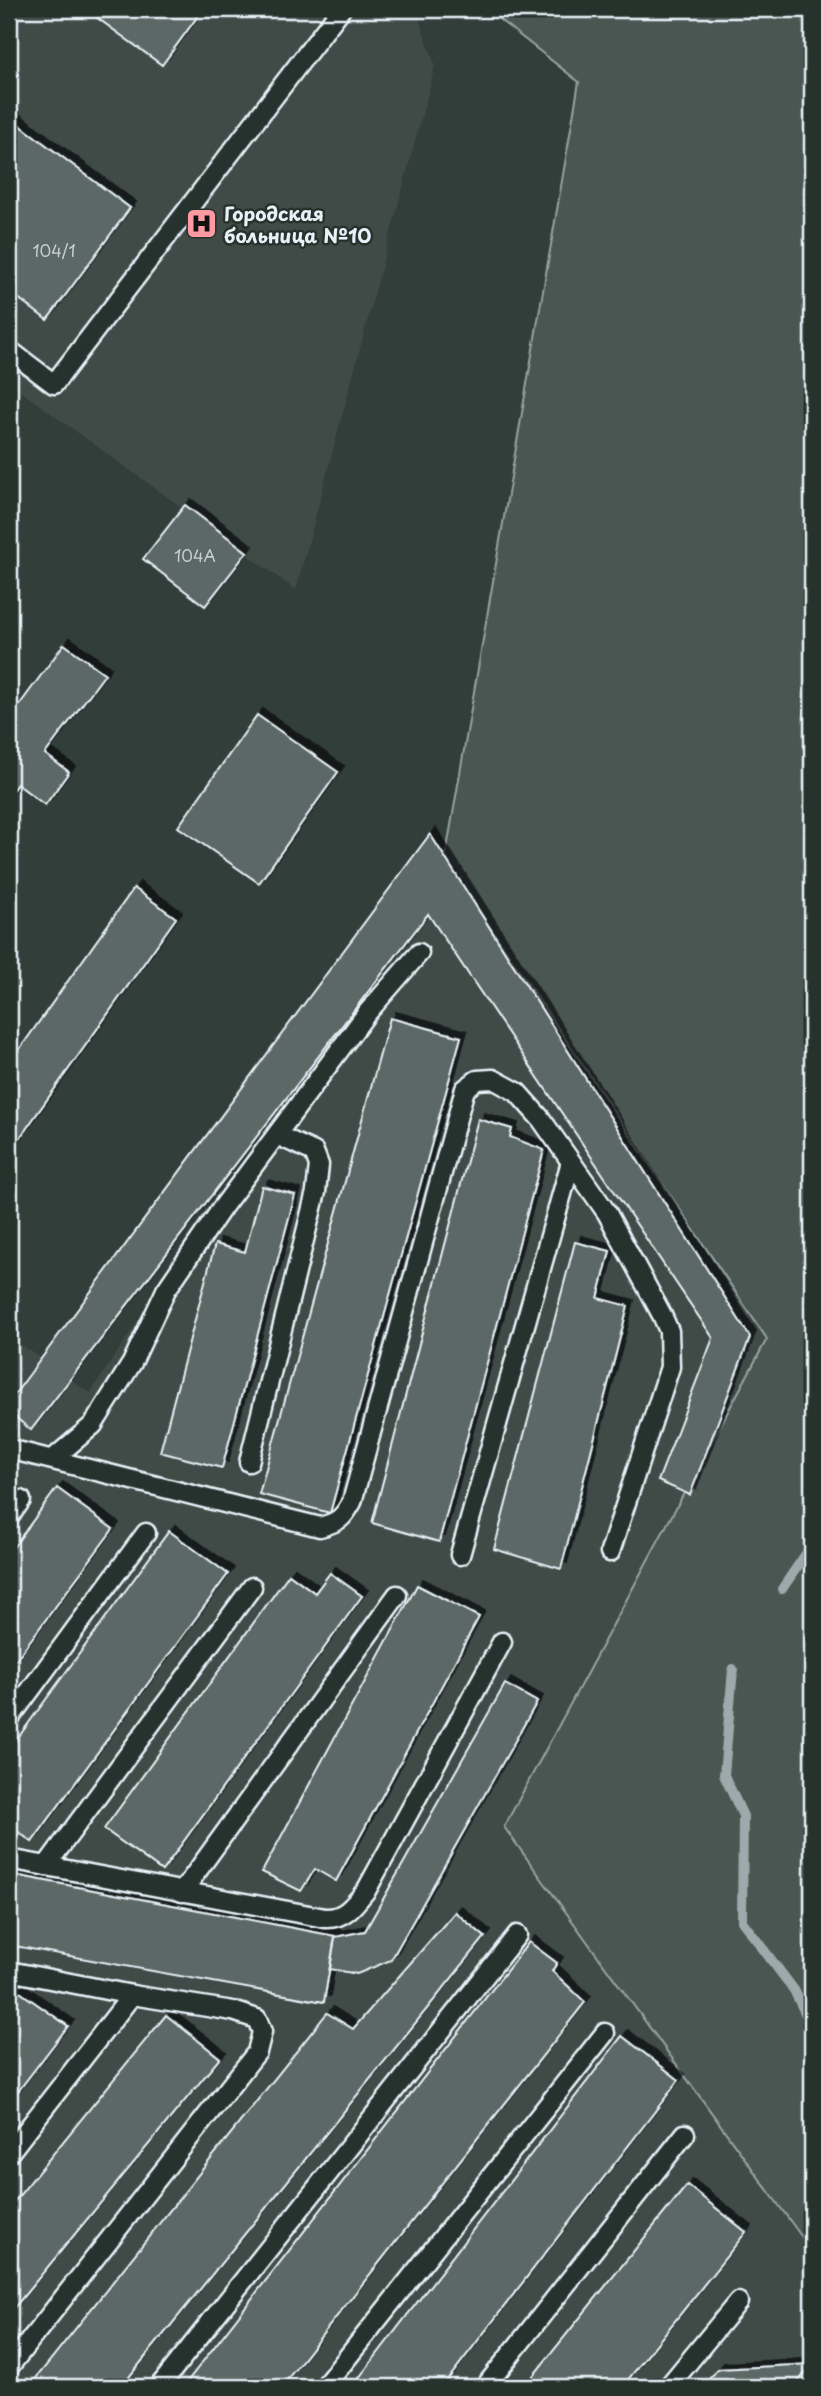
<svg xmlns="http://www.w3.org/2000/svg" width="821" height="2396" viewBox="0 0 821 2396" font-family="'Playpen Sans',sans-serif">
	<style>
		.built { fill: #3f4b46 }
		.green { fill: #495651; stroke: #98a4a4; stroke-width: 2 }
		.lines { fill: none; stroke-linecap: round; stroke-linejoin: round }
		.stream { stroke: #9ea9ab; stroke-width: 10 }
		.building { fill: #5c6865; stroke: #e8f1f8; stroke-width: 2; filter: url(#shadow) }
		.service-casing { stroke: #e8f1f8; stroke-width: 23 }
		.service { stroke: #26332d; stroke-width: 18 }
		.labels { text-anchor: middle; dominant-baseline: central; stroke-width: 5; stroke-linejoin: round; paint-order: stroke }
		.number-label { font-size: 16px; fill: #c5cfd3 }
		.poi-label { font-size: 19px; font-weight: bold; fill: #e8f1f8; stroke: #26332d; text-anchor: start }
	</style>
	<defs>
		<filter id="shadow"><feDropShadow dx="6" dy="-6" stdDeviation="0" flood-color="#0009"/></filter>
	</defs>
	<rect width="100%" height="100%" fill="#323e39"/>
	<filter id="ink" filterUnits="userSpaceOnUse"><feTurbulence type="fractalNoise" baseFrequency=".0143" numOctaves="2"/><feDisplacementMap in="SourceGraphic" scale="14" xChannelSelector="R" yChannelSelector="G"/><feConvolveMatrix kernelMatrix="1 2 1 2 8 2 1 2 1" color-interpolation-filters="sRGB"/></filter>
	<g filter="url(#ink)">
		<!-- built -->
		<g class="built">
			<path d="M9,9H416L435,66L296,590L9,383Z"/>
			<path d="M445,860L767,1339L504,1827L812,2251V2387H9V1336L90,1393Z"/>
		</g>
		<!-- green -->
		<path class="green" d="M486,9H812V2251L504,1827L767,1339L445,860L579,82Z"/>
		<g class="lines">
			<!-- stream -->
			<g class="stream">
				<path d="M782,1589L812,1545"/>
				<path d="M733,1669L724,1775L743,1816L742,1921L794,1990L812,2027"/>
			</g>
		</g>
		<!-- building -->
		<g class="building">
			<path d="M85,9H203L162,65Z"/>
			<path d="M9,117L130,208L47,320L9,291Z"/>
			<path d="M185,505L247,552L205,606L143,559Z"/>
			<path d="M64,644L105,674L45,754L69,772L45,805L17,784L9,795V719Z"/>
			<path d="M257,715L338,772L259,883L178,827Z"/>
			<path d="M430,834L750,1337L690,1495L658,1481L713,1338L428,914L31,1430L9,1412V1402Z"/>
			<path d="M134,888L176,918L14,1146L9,1142V1064Z"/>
			<path d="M390,1018L461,1037L330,1513L259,1494Z"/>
			<path d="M478,1119L512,1129L510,1137L544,1150L439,1542L372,1523Z"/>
			<path d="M262,1186L295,1195L222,1468L160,1452L215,1244L245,1252Z"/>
			<path d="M575,1242L610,1251L598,1298L628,1306L561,1569L494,1549Z"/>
			<path d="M57,1488L113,1529L9,1669V1553Z"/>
			<path d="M169,1531L228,1574L32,1842L9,1825V1750Z"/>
			<path d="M330,1573L362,1596L162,1871L104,1829L289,1574L315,1593Z"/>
			<path d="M417,1585L479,1617L336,1881L315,1869L301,1891L262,1872Z"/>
			<path d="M505,1684L537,1702L391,1960L357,1974L330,1969L335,1937L365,1931Z"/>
			<path d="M9,1874L335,1936L324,2002L9,1945Z"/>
			<path d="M455,1912L485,1937L121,2387H29L327,2013L353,2029Z"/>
			<path d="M529,1942L557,1963L552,1971L585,2002L281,2387H183Z"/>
			<path d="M14,1988L68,2026L9,2103V1994Z"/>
			<path d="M166,2015L220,2058L9,2314V2208Z"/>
			<path d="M622,2036L679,2080L442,2387H352Z"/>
			<path d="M687,2185L746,2232L622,2387H524Z"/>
			<path d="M812,2364L794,2387H702L718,2369Z"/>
		</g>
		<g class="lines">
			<defs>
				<g id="service">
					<path d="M9,350L54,384L341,9"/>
					<path d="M9,1449L320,1527C339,1522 343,1518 352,1502L465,1089L477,1080L493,1079L517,1092L541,1119L607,1213L662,1315L669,1331L670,1367L610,1552"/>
					<path d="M53,1459L93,1425L132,1363L166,1290L222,1208L367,1013L419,953"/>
					<path d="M249,1462L316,1192L319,1165L314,1152L277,1135"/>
					<path d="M9,1517L21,1500"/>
					<path d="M460,1555L571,1162"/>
					<path d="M9,1719L146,1533"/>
					<path d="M9,1859L325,1918C345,1919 355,1904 367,1889L502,1642"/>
					<path d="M46,1866L252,1587"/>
					<path d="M182,1892L397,1595"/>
					<path d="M9,1971L132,1995L233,2011L257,2019L262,2032L257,2052L9,2367"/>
					<path d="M9,2153L132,1995"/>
					<path d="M159,2387L517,1935"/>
					<path d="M324,2387L605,2033"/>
					<path d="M485,2387L685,2134"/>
					<path d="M668,2387L738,2302"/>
				</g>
			</defs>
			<!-- service casing -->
			<use href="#service" class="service-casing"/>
			<!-- service -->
			<use href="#service" class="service"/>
		</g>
	</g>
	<!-- icons -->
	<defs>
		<symbol id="hospital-square" viewBox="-11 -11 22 22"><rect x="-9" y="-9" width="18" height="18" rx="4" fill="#ff9aa2" stroke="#26332d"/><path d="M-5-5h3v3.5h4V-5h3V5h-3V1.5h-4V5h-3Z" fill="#111"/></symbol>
	</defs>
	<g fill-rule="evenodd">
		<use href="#hospital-square" x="184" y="206" width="35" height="35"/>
	</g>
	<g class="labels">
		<!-- number labels -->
		<g class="number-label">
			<text x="54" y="250">104/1</text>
			<text x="195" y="555">104А</text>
		</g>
		<!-- poi labels -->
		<g class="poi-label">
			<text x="224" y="213">Городская<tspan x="224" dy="22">больница №10</tspan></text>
		</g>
	</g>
	<!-- margin -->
	<rect width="821" height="2396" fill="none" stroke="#26332d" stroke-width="35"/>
	<rect x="18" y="18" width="786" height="2361" fill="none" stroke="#e8f1f8" stroke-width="2.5" filter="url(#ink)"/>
</svg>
